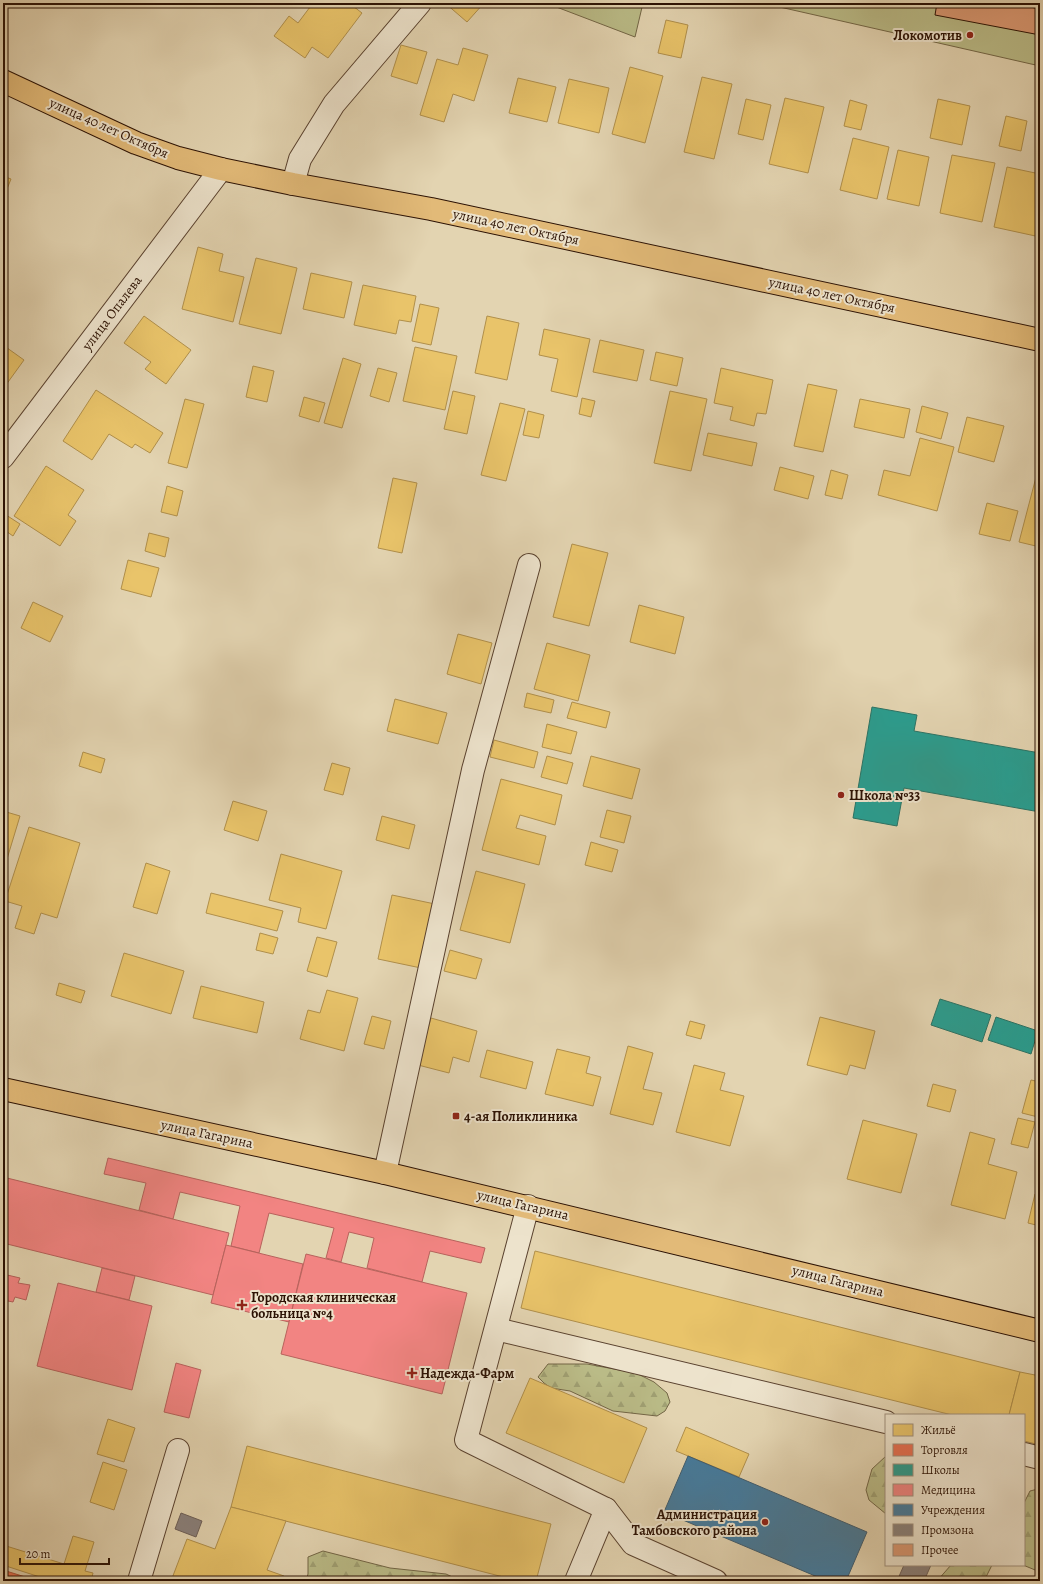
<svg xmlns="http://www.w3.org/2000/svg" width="1043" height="1584" viewBox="0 0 1043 1584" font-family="Alegreya,serif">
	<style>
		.green { fill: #babb87; stroke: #736646 }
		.forest { fill: url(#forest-firs); stroke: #736646 }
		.homes { fill: #e9c46a; stroke: #b08f4b }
		.shops { fill: #e76f51; stroke: #af533a }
		.schools { fill: #2a9d8f; stroke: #2b7365 }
		.health { fill: #f28482; stroke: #b7625c }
		.public { fill: #457b9d; stroke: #3e5c6f }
		.industry { fill: #8a817c; stroke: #6e6058 }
		.building { fill: #db9973; stroke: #2c1204 }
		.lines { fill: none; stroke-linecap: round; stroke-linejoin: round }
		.minor-casing { stroke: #5a422f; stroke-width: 24 }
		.major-casing { stroke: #2c1204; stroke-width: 24 }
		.minor { stroke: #ede3cc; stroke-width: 22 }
		.major { stroke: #e2ba78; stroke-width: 22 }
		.poi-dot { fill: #8f2418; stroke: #ede3cc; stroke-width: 1.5 }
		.labels { text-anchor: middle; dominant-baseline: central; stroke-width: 4; stroke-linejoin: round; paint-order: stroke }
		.poi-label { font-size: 14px; font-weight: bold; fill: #2c1204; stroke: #ede3cc; text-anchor: start }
		.street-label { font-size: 14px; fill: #2c1204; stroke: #ede3cc }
	</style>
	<defs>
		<pattern id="forest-firs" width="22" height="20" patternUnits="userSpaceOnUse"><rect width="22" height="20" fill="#babb87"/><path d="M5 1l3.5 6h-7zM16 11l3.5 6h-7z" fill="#a0a073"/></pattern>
	</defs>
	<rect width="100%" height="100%" fill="#e3d4b1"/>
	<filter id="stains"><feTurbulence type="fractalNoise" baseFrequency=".005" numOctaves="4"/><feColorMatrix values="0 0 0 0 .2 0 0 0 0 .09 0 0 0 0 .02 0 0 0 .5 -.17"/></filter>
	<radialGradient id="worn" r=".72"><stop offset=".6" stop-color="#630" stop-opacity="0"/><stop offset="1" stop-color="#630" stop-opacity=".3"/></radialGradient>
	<!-- green -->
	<g class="green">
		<path d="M546,3H643L635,37Z"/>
		<path d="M762,3H1040V66Z"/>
	</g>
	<!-- forest -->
	<g class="forest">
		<path d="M548,1364H587L636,1373L654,1382L667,1393L670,1402L665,1411L657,1416L613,1411L570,1391L551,1388L544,1383L538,1377Z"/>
		<path d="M886,1456V1514L869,1500L866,1490L872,1469Z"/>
		<path d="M1038,1489H1040V1572L1023,1565L1024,1503L1030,1491Z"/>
		<path d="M323,1551L390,1568L446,1574L461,1581H306L308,1574V1557Z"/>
		<path d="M951,1565H992L984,1581H937Z"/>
	</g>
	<!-- homes -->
	<g class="homes">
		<path d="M11,3H24L22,7Z"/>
		<path d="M313,3H349L362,13L328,58L312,47L305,58L274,36L289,16L298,23Z"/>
		<path d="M445,3H484L467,22Z"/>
		<path d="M666,20L688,25L681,58L658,53Z"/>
		<path d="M401,45L427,52L417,84L391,76Z"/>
		<path d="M463,48L488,55L474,101L453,94L444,122L420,115L437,59L458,65Z"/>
		<path d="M630,67L663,76L645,143L612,134Z"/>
		<path d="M702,77L732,84L714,159L684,152Z"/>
		<path d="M518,78L556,87L547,122L509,113Z"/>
		<path d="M569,79L609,88L599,133L558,123Z"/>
		<path d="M785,98L824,107L808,173L769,164Z"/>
		<path d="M746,99L771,105L763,140L738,134Z"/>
		<path d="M938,99L970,106L962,145L930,138Z"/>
		<path d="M850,100L867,105L861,130L844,126Z"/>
		<path d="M1006,116L1027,121L1021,151L999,146Z"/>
		<path d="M853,138L889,147L877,199L840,190Z"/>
		<path d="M898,150L929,157L919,206L887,199Z"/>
		<path d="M952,155L995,163L982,222L940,213Z"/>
		<path d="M1007,167L1040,174V237L994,227Z"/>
		<path d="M3,176L11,179L3,199Z"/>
		<path d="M198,247L223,254L219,271L244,277L233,322L182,309Z"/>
		<path d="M256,258L297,268L281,334L239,324Z"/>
		<path d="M311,273L352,282L344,318L303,309Z"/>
		<path d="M363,285L416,296L411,322L399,320L396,334L354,325Z"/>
		<path d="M420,304L439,308L431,345L412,341Z"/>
		<path d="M144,316L191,350L166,384L145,369L151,362L124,343Z"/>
		<path d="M487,316L519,323L507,380L475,373Z"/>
		<path d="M544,329L590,339L577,397L551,391L558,359L539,355Z"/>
		<path d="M600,340L644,350L637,381L593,372Z"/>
		<path d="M3,345L24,360L3,389Z"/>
		<path d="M415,347L457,356L445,410L403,401Z"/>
		<path d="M656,352L683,358L677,386L650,380Z"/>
		<path d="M343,358L361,364L342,428L324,423Z"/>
		<path d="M253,366L274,371L267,402L246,397Z"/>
		<path d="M378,368L397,373L389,402L370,396Z"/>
		<path d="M721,368L773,380L766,414L757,413L754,426L730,420L733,407L714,403Z"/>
		<path d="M808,384L837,390L823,452L794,446Z"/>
		<path d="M96,390L163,433L150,453L135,444L132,448L109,434L92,460L63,441Z"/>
		<path d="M453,391L475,396L467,434L444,429Z"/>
		<path d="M670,391L707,399L691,471L654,463Z"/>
		<path d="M304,397L325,403L319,422L299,416Z"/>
		<path d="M582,398L595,401L591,417L579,414Z"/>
		<path d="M185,399L204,404L187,468L168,463Z"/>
		<path d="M860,399L910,409L904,438L854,427Z"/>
		<path d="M500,403L525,409L506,481L481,475Z"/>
		<path d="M922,406L948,413L941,439L916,432Z"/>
		<path d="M528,411L544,415L539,438L523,435Z"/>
		<path d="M967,417L1004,426L994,462L958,452Z"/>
		<path d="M708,433L757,443L752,466L703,455Z"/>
		<path d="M920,438L954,447L937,511L878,495L884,470L910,476Z"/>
		<path d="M1040,462V547L1019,542Z"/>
		<path d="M46,466L84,490L68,515L76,521L60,546L14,516Z"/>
		<path d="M780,467L814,476L808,499L774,490Z"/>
		<path d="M831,470L848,475L842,499L825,495Z"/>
		<path d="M393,478L417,483L402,553L378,548Z"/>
		<path d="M167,486L183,491L177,516L161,512Z"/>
		<path d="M987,503L1018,511L1010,541L979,534Z"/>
		<path d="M3,513L20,524L13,536L3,529Z"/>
		<path d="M149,533L169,538L165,557L145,551Z"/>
		<path d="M572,544L608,553L589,626L553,617Z"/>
		<path d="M128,560L159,568L151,597L121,589Z"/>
		<path d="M3,562L8,565L3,574Z"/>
		<path d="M33,602L63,616L50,642L21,628Z"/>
		<path d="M639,605L684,617L675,654L630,642Z"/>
		<path d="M458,634L492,643L481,684L447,674Z"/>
		<path d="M547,643L590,655L578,701L534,689Z"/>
		<path d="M527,693L554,700L551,713L524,707Z"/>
		<path d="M395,699L447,713L438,744L387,731Z"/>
		<path d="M572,702L610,712L606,728L567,718Z"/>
		<path d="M547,724L577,732L571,754L542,747Z"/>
		<path d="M494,740L538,752L534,768L490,757Z"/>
		<path d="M83,752L105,759L101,773L79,766Z"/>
		<path d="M547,756L573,763L567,784L541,777Z"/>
		<path d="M591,756L640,769L632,799L583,786Z"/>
		<path d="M332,763L350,768L343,795L324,790Z"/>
		<path d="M501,779L562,795L555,825L520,815L516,828L546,836L539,865L482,850Z"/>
		<path d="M233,801L267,811L258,841L224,830Z"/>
		<path d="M607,810L631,816L624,843L600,837Z"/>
		<path d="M3,811L20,816L7,859L3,858Z"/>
		<path d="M382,816L415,825L409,849L376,840Z"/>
		<path d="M29,827L80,843L57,918L41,913L34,934L15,928L22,906L5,901Z"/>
		<path d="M591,842L618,850L612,872L585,865Z"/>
		<path d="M281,854L342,871L326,929L298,922L301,908L269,900Z"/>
		<path d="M146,863L170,871L157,914L133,907Z"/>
		<path d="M476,871L525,884L510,943L460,930Z"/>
		<path d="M211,893L283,911L277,931L206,913Z"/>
		<path d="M392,895L435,904L421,968L378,959Z"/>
		<path d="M260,933L278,938L273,954L256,950Z"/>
		<path d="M317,937L337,942L327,977L307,971Z"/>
		<path d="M450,950L482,959L476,979L444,971Z"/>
		<path d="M124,953L184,971L171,1014L111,996Z"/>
		<path d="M59,983L85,991L81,1003L56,995Z"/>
		<path d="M201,986L264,1002L257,1033L193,1018Z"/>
		<path d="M327,990L358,998L344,1051L300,1039L308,1010L320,1013Z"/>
		<path d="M372,1016L391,1021L384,1049L364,1044Z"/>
		<path d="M820,1017L875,1031L865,1069L850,1065L847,1075L807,1065Z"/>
		<path d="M431,1018L477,1031L469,1062L453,1057L449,1073L418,1065Z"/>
		<path d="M690,1021L705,1025L701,1039L686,1035Z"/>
		<path d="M628,1046L653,1053L643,1089L662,1093L653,1125L610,1114Z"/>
		<path d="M557,1049L590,1057L586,1073L601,1077L593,1106L545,1094Z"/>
		<path d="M487,1050L533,1062L526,1089L480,1077Z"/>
		<path d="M694,1065L725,1073L720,1090L744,1096L730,1146L676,1132Z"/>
		<path d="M1031,1080L1040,1082V1109L1038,1117L1022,1113Z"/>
		<path d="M933,1084L956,1090L950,1112L927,1106Z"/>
		<path d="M1018,1118L1035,1122L1028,1148L1011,1144Z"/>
		<path d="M863,1120L917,1134L901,1193L847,1179Z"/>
		<path d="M970,1132L995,1139L988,1164L1017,1172L1005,1219L951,1205Z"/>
		<path d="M1035,1194L1040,1196V1226L1028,1223Z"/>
		<path d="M535,1251L1020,1372L1009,1415H952L521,1308Z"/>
		<path d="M1020,1372L1040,1376V1445L1024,1441V1415H1009Z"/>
		<path d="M530,1378L647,1428L624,1483L506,1433Z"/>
		<path d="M108,1419L135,1428L124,1462L97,1454Z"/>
		<path d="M686,1427L749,1454L739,1477L676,1451Z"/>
		<path d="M247,1446L551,1524L536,1581H519L231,1507Z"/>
		<path d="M103,1462L127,1470L114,1510L90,1502Z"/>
		<path d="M231,1507L286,1521L267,1570L284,1576L283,1581H171L187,1539L215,1549Z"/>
		<path d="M73,1536L94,1542L85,1571L93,1573L91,1581H52L3,1565V1545L64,1564Z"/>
	</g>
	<!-- shops -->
	<path class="shops" d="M3,1570L38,1581H3Z"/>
	<!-- schools -->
	<g class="schools">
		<path d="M872,707L917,715L914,731L1040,753V812L904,788L897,826L853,818Z"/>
		<path d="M940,999L991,1015L982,1042L931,1025Z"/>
		<path d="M996,1017L1038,1031L1031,1054L988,1040Z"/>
	</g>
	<!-- health -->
	<g class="health">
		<path d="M108,1158L485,1248L481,1263L430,1251L422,1282L367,1268L374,1238L349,1232L341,1262L326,1258L334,1228L269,1213L259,1253L231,1246L240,1206L180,1192L173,1219L139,1210L146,1183L104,1174Z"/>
		<path d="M3,1177L229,1233L213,1295L3,1243Z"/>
		<path d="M226,1245L303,1264L289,1322L211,1303Z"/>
		<path d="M306,1254L467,1293L442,1394L281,1354Z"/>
		<path d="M102,1268L135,1276L129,1300L96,1292Z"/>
		<path d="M3,1274L20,1278L18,1283L30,1285L26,1300L15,1297L13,1302L3,1300Z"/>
		<path d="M58,1283L152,1306L132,1390L37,1366Z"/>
		<path d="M176,1363L201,1370L189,1418L164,1412Z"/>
	</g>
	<!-- public -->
	<path class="public" d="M688,1456L867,1532L846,1581H827L664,1512Z"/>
	<!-- industry -->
	<g class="industry">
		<path d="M181,1513L202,1521L196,1537L175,1529Z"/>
		<path d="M904,1565H931L924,1581H897Z"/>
	</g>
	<!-- building -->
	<path class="building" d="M937,3H1010L1040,9V35L935,15Z"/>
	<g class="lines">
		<defs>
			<g id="minor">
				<path d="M293,184L300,159L334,104L420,3"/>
				<path d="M3,457L221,169"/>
				<path d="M385,1173L473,770L529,565"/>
				<path d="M528,1206L466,1440L606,1509L633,1544L716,1581"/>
				<path d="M496,1329L886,1422"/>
				<path d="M1024,1454L1040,1458"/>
				<path d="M139,1581L178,1450"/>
				<path d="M576,1581L606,1509"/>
			</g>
			<g id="major">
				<path d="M3,81L136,143L178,158L221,169L293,184L431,209L1040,340"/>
				<path d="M3,1089L385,1173L1040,1331"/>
			</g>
		</defs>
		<!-- minor casing -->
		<use href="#minor" class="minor-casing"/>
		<!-- major casing -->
		<use href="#major" class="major-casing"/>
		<!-- minor -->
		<use href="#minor" class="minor"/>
		<!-- major -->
		<use href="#major" class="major"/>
	</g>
	<!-- markers -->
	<g class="poi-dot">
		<circle cx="970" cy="35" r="4"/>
		<circle cx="841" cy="795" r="4"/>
		<rect x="452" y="1112" width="8" height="8" rx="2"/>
		<path d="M240 1299h4v4h4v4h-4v4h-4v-4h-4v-4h4z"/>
		<path d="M410 1367h4v4h4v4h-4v4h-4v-4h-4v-4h4z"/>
		<circle cx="765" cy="1522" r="4"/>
	</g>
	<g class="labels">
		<!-- poi labels -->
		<g class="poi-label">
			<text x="962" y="35" text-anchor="end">Локомотив</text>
			<text x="849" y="795">Школа №33</text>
			<text x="464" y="1116">4-ая Поликлиника</text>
			<text x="251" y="1297">Городская клиническая<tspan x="251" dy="16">больница №4</tspan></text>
			<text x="420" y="1373">Надежда-Фарм</text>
			<text x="757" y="1514" text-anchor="end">Администрация<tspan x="757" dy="16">Тамбовского района</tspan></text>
		</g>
		<!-- street labels -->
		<g class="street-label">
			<text transform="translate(109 128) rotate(24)">улица 40 лет Октября</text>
			<text transform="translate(516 227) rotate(12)">улица 40 лет Октября</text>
			<text transform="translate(832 295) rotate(12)">улица 40 лет Октября</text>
			<text transform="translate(112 313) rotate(-53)">улица Опалева</text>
			<text transform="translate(207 1134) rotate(12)">улица Гагарина</text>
			<text transform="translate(523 1205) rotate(13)">улица Гагарина</text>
			<text transform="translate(838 1281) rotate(14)">улица Гагарина</text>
		</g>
	</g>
	<!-- margin -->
	<rect width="1043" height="1584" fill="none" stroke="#e3d4b1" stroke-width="16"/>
	<rect x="4" y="4" width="1035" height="1576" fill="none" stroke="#2c1204" stroke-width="2"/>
	<rect x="8" y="8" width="1027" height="1568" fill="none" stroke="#2c1204"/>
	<!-- legend -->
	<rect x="885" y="1414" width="140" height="152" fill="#ede3cc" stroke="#a08f7c"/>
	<rect x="893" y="1424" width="20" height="12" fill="#e9c46a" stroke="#a08f7c"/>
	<text x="921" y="1434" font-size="12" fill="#2c1204">Жильё</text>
	<rect x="893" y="1444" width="20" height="12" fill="#e76f51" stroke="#a08f7c"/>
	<text x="921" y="1454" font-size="12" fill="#2c1204">Торговля</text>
	<rect x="893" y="1464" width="20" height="12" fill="#2a9d8f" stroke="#a08f7c"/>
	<text x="921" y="1474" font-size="12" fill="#2c1204">Школы</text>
	<rect x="893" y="1484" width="20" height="12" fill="#f28482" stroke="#a08f7c"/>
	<text x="921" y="1494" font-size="12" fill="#2c1204">Медицина</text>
	<rect x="893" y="1504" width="20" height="12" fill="#457b9d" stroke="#a08f7c"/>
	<text x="921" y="1514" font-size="12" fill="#2c1204">Учреждения</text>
	<rect x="893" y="1524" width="20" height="12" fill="#8a817c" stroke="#a08f7c"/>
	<text x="921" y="1534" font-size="12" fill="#2c1204">Промзона</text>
	<rect x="893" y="1544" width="20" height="12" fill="#db9973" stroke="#a08f7c"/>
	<text x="921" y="1554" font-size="12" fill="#2c1204">Прочее</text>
	<!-- scale -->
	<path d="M20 1558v6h89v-6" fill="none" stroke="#2c1204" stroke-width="2"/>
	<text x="26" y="1558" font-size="12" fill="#2c1204" stroke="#ede3cc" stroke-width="3" paint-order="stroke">20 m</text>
	<rect width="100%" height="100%" filter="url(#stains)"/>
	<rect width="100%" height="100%" fill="url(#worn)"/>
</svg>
